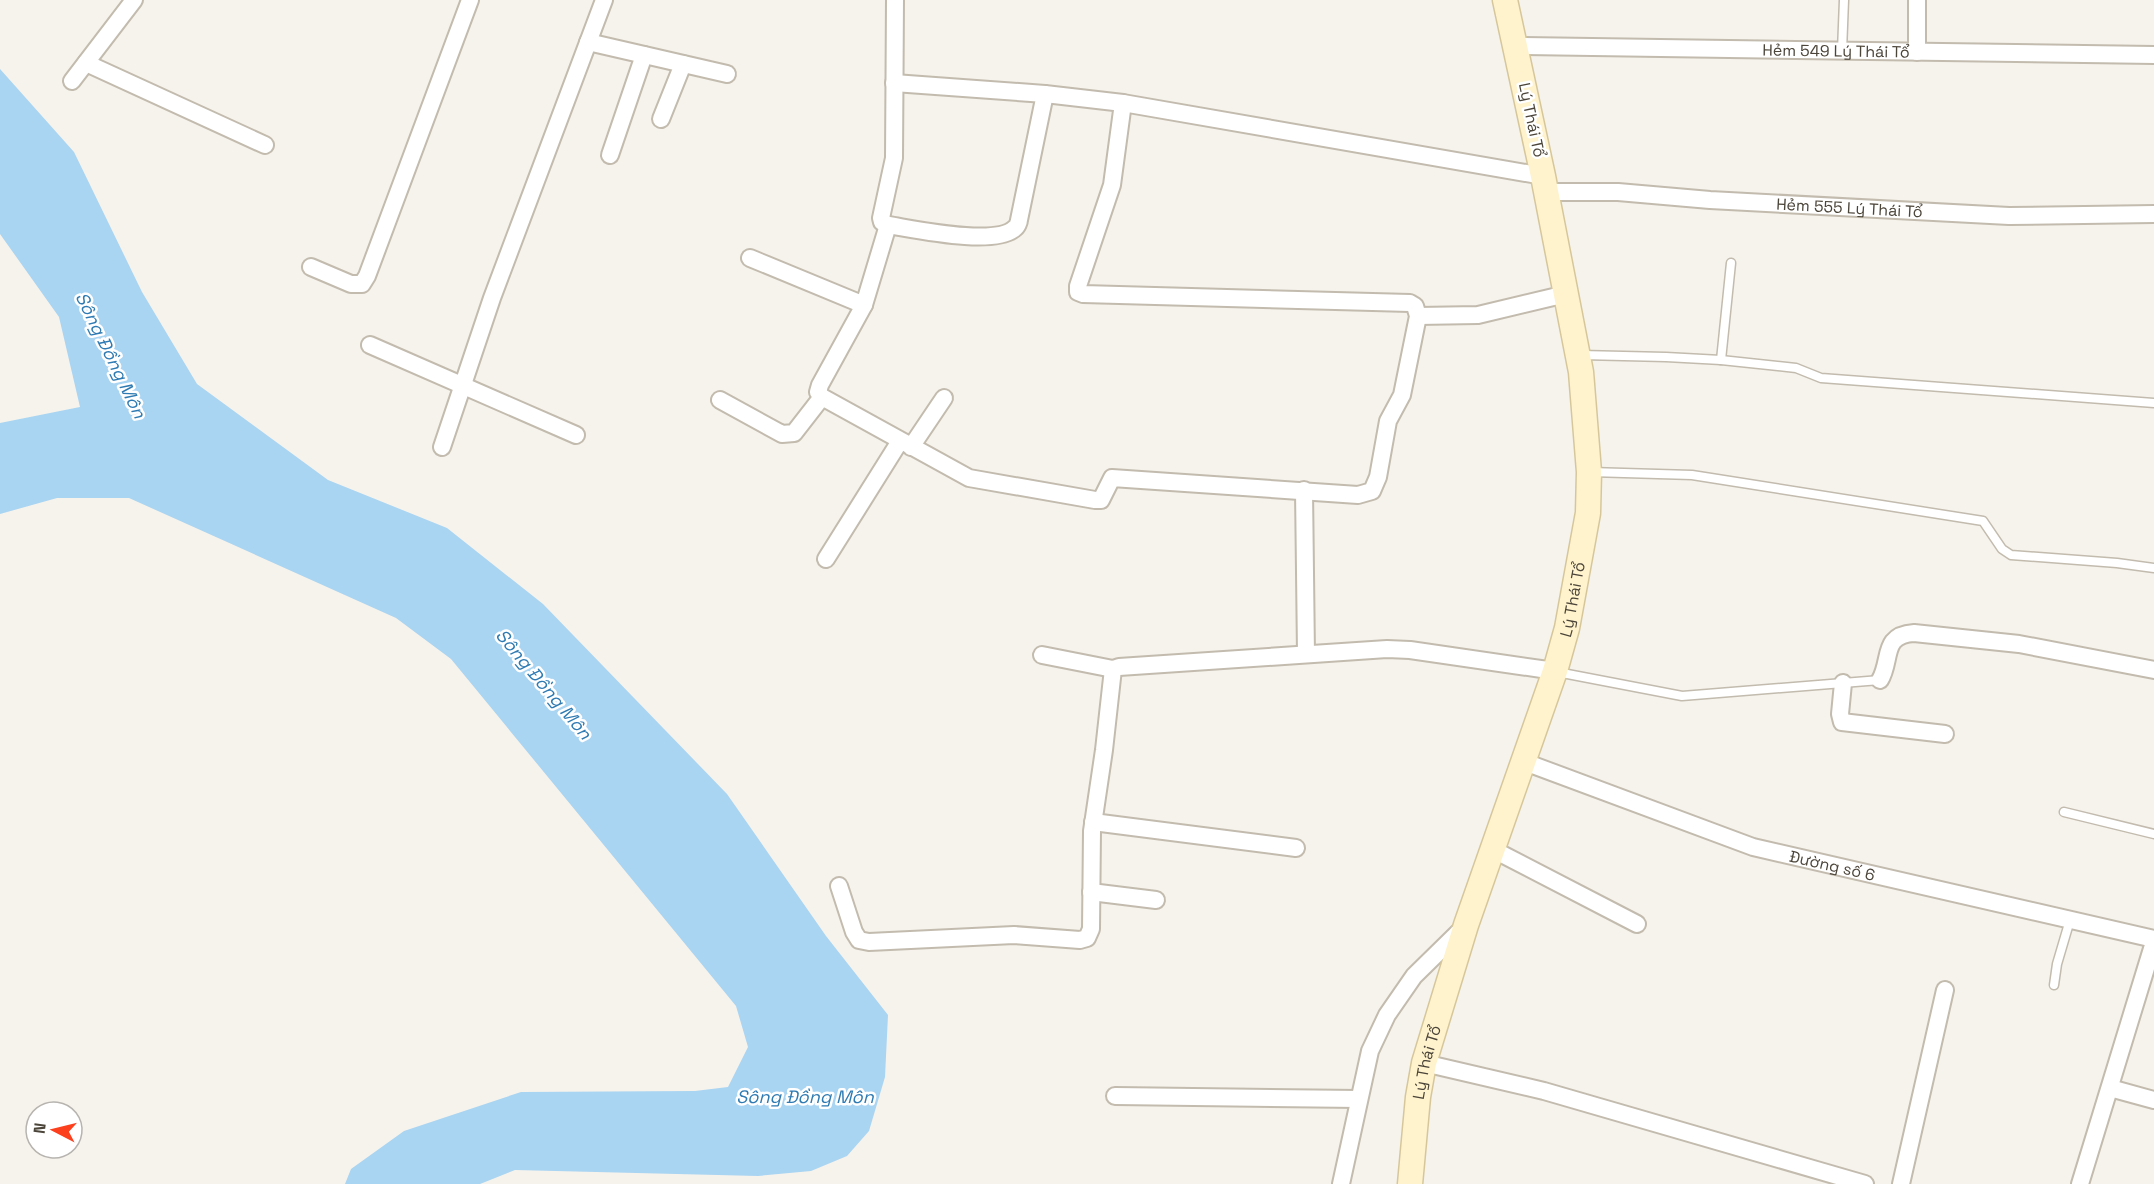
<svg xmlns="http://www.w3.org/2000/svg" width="2154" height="1184" viewBox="0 0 2154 1184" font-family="'Space Grotesk',sans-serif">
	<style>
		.water { fill: #a9d4f2 }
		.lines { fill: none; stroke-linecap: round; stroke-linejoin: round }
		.lane-casing { stroke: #c2bbae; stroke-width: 11 }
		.street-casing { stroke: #c2bbae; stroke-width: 20 }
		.secondary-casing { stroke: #d6c79b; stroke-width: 27 }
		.lane { stroke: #fff; stroke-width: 8 }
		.street { stroke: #fff; stroke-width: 16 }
		.secondary { stroke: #fff3cd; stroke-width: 24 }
		.labels { text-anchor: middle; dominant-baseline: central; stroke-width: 5; stroke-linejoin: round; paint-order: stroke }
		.street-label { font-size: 16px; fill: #4b4439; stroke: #fff }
		.water-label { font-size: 18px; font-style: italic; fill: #2e7ab2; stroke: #fff }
	</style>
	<rect width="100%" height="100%" fill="#f6f3ec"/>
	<!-- water -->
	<path class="water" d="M0,69L74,152L142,292L197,384L328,480L447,528L543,604L727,794L826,936L888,1015L885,1077L869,1131L847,1156L811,1171L758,1176L515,1170L480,1184H345L351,1169L404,1131L521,1092L695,1091L728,1087L748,1047L736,1006L451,659L396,618L129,498H57L0,514V423L80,407L59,317L0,234Z"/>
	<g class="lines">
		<defs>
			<g id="lane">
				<path d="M1842,51L1844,0"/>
				<path d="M1581,355L1666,357L1721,360L1796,368L1821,378L2154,403"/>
				<path d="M1721,360L1731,263"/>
				<path d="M1590,472L1692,475L1983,521L2002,549L2011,555L2117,563L2154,568"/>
				<path d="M1557,672L1682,696L1880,680"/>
				<path d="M2064,812L2154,834"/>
				<path d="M2054,985L2057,964L2070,920"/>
			</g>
			<g id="street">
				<path d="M895,0L894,158L881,218L882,222L888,225C914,229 996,247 1015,228C1017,227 1019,222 1019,220L1045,94"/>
				<path d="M588,42L727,74"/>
				<path id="s1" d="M1516,46L2154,55"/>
				<path d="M1917,52V0"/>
				<path d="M86,63L265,145"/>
				<path d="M72,81L134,0"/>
				<path d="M894,83L1045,94L1123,103L1543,176"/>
				<path d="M661,119L683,64"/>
				<path d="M610,155L644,55"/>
				<path id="s2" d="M1546,192H1618L1710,200L2009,216L2154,214"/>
				<path d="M888,225L864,305L820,385L818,392L822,397L969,478L1095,500H1101L1112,478L1358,495L1372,491L1378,477L1388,421L1402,395L1418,316L1415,306L1410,303L1083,294L1078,292V286L1112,185L1123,103"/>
				<path d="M750,258L864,305"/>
				<path d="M311,267L351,284H362L367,276L470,0"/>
				<path d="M1418,316L1478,315L1566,294"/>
				<path d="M370,345L576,435"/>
				<path d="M720,400L782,434L794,433L822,397"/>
				<path d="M442,447L492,298L604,0"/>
				<path d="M911,447L944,398"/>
				<path d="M1304,490L1306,654"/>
				<path d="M826,559L900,441"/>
				<path d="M1042,655L1113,669L1119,667L1387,649L1410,650L1555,671"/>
				<path d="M1880,680C1892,660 1881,635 1914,633L2019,644L2154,670"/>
				<path d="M1843,683L1840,714L1842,722L1945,734"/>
				<path id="s3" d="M1522,761L1753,847L2154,939"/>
				<path d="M1093,822L1296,848"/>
				<path d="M1492,849L1637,924"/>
				<path d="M839,886L854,932L859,940L869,942L1014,935L1080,940L1087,938L1091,929L1092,831L1104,750L1113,669"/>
				<path d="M1091,892L1156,900"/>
				<path d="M1424,1063L1544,1091L1865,1184"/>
				<path d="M2110,1088L2154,1100"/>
				<path d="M1115,1096L1359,1099"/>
				<path d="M1341,1184L1370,1051L1387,1015L1414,976L1464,927"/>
				<path d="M1901,1184L1945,990"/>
				<path d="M2080,1184L2154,942"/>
			</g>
			<g id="secondary">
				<path id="s4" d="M1410,1184L1418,1097L1424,1063L1466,925L1555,671L1567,628L1588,513L1589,472L1581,372L1543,176L1505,0"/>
			</g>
		</defs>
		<!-- lane casing -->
		<use href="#lane" class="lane-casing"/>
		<!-- street casing -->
		<use href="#street" class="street-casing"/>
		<!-- secondary casing -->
		<use href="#secondary" class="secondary-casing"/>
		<!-- lane -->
		<use href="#lane" class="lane"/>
		<!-- street -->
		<use href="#street" class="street"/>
		<!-- secondary -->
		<use href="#secondary" class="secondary"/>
	</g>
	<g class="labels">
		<!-- street labels -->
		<g class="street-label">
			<text stroke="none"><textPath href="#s1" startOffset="320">Hẻm 549 Lý Thái Tổ</textPath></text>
			<text transform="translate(1532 120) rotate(78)">Lý Thái Tổ</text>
			<text stroke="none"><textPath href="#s2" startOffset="304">Hẻm 555 Lý Thái Tổ</textPath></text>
			<text stroke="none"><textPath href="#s4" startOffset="609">Lý Thái Tổ</textPath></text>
			<text stroke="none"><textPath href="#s3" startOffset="328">Đường số 6</textPath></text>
			<text stroke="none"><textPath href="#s4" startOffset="123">Lý Thái Tổ</textPath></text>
		</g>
		<!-- water labels -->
		<g class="water-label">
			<text transform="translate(111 355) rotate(64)">Sông Đồng Môn</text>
			<text transform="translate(544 684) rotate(50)">Sông Đồng Môn</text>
			<text x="805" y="1096">Sông Đồng Môn</text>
		</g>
	</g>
	<!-- north arrow -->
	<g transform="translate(54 1130) rotate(277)"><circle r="28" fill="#ffffff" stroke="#b7b4b0" stroke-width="1.5"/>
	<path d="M0-4.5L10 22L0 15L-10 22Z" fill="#fc3f1d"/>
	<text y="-9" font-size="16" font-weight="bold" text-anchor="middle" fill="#4b4439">N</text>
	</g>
</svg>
